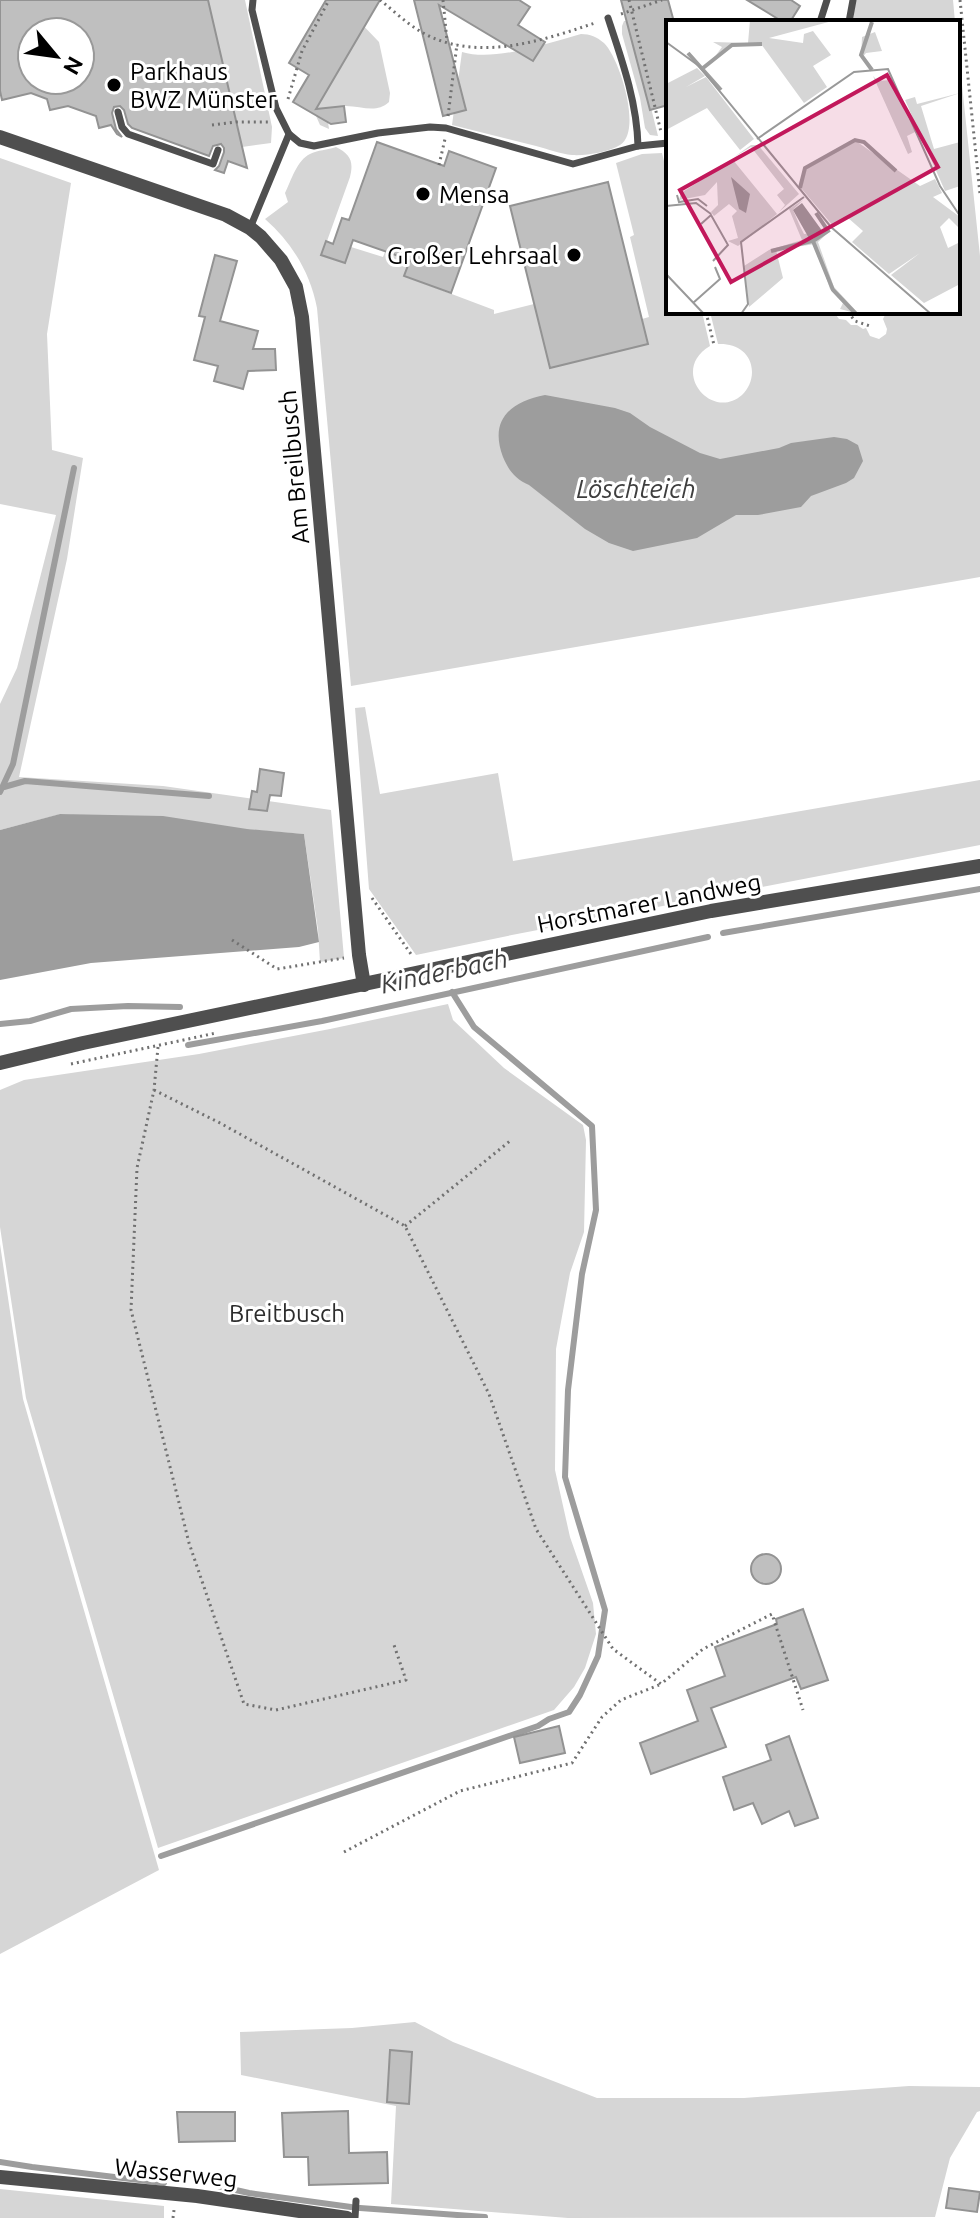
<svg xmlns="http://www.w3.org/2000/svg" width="980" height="2218" viewBox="0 0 980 2218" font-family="Ubuntu,sans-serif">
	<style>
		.green { fill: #d6d6d6 }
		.water { fill: #9d9d9d }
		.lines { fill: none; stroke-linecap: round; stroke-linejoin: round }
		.stream { stroke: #9d9d9d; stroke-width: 6 }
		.building { fill: #bfbfbf; stroke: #939393; stroke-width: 2; fill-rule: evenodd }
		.path { stroke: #717171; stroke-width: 3; stroke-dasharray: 2 4; stroke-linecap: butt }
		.lane { stroke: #4f4f4f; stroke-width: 7 }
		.street { stroke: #4f4f4f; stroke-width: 14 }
		.poi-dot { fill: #000; stroke: #fff; stroke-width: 3 }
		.labels { text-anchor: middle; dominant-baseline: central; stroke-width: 6; stroke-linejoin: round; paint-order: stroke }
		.poi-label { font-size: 24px; fill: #000; stroke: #fff; text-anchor: start }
		.street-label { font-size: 24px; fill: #000; stroke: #fff }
		.park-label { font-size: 24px; fill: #2d2d2d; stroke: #fff }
		.water-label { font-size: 26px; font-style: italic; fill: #3e3e3e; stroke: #fff }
		.inset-river { fill: none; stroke: #9d9d9d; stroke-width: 4 }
		.inset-road { fill: none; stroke: #999; stroke-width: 2 }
		.view { fill: #c2185b; fill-opacity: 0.15; stroke: #c2185b; stroke-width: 4 }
		.inset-edge { fill: none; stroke: #000; stroke-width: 4 }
	</style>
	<rect width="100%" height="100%" fill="#fff"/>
	<!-- green -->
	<g class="green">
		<path d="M208,0H245L272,127L271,143L242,147Z"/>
		<path d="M855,0H953L955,22H853Z"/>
		<path d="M354,16L379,42L390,93L389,102C376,114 362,106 346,106C339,106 333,107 326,108L329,129L320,125L313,109L299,97L301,87L317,80Z"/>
		<path d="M624,21H627L631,27L658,136L650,135L645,128L640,98L622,34V26Z"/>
		<path d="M581,34C590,34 597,37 604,43C619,57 643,131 620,145C609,152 586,156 572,155C560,154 548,149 536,146C508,139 480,132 452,125L462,52C495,62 548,43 581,34Z"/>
		<path d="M958,47L980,256V577L351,686L317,308C310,272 292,243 265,219L288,202L285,193C291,181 297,160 310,154C317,150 328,150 336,147C350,154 354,161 350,177L322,255L351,247L383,257L385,252L410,260L404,276L494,310V314L534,304L550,368L648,344L642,319L649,317L630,237L634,235L616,163L642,154L662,153L668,177V312H702L710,346C669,370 711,422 742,395C748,389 752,381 752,372C752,353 736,343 718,344L710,312H837L836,315L839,319L846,320L851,325H857L863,329L866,328L870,336L879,339L886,334L887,329L883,319L885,315L881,312H958Z"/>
		<path d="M0,158L71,183L47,334L52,450L83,458L67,559L19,777L163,786L331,810L344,958L320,962L318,930L304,834L61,814L0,830V704L17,668L56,515L0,504Z"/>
		<path d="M365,707L380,794L498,773L513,861L980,780V845L517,934L416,955L369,889L355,708Z"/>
		<path d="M448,1004L453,1020L504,1068L583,1125L586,1140L584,1232L570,1273L556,1349L555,1470L570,1537L593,1603L596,1634L585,1668L574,1687L554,1710L158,1848L26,1398L0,1227V1090L24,1080L199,1054L330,1029Z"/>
		<path d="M0,1244L23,1399L159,1870L0,1954Z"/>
		<path d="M415,2022L453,2042L597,2098H744L909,2086L980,2087V2111L977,2112L950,2158L935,2217L568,2218L391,2204L396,2106L241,2075L240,2032L352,2028Z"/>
		<path d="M0,2189L164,2206V2218H0Z"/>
	</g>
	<!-- water -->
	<g class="water">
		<path d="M545,395L615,408L630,413L650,427L700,453L720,459L779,448L791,443L834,437L847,439L858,445L863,461L854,478L846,483L811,496L801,507L758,515H736L697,538L633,551L609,543L585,529L529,485C515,479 509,471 503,457C489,420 510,402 545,395Z"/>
		<path d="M60,814L163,816L247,829L304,834L319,942L299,947L91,963L0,980V830Z"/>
	</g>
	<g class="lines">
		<!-- stream -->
		<g class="stream">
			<path d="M4,787L25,781L209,796"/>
			<path d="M0,792L13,764L74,468"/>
			<path d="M723,933L980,889"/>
			<path d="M0,1024L30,1021L71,1009L128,1006L180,1007"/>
			<path d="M188,1045L322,1021L708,937"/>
			<path d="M161,1856L538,1726L549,1719L569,1712L580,1695L598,1656L605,1610L565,1477L568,1390L582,1274L596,1210L592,1126L474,1027L452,992"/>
			<path d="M0,2162L32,2167L164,2183"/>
			<path d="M218,2186L249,2193L351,2207"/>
			<path d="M360,2208L485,2217"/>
		</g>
	</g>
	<!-- building -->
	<g class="building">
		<path d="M0,0H208L247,168L228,161L224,173L215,170L219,166L224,152V148L221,144L213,146L209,156L132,128L128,124L124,110L120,106L114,107L112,113L116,129L122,137L117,134L111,125L99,128L96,116L68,106L50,110L47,99L31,93L2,100L0,91ZM32,32H80V80H32Z"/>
		<path d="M326,0H380L316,109L344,106L346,122L331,124L293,102L309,75L289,63Z"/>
		<path d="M414,0H519L530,7L518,25L545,42L533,61L439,5L466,110L443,116Z"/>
		<path d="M621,0H668L674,22H668V105L650,110Z"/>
		<path d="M747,0H791L800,6L790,22H783Z"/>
		<path d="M377,142L444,166L449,151L496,168L451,293L404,276L410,260L353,240L345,263L321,255L326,241L333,244L342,218L349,220Z"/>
		<path d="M608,182L648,344L550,368L510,206Z"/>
		<path d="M215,255L237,261L220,321L258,331L253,349H275L276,370L248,371L243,389L214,381L218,366L194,360L205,317L199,316Z"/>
		<path d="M260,769L284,773L281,796L270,795L267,811L249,809L252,791L257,792Z"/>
		<circle cx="766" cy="1569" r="15"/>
		<path d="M803,1609L828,1680L801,1689L796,1677L711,1708L726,1747L651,1774L640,1743L698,1721L687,1690L725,1676L715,1647L777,1624L776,1619Z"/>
		<path d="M559,1726L565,1753L520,1763L514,1737Z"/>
		<path d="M789,1736L818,1818L795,1826L789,1811L762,1824L753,1803L734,1810L723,1777L771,1760L766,1745Z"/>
		<path d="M390,2050L412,2052L409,2104L387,2102Z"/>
		<path d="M348,2111L349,2153L387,2152L388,2183L309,2185L308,2157H284L282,2113Z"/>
		<path d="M177,2112H235V2141L179,2142Z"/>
		<path d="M949,2188L980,2192L977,2212L946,2208Z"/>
	</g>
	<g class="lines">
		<!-- path -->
		<g class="path">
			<path d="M380,0C394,11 408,25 425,34C479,62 541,41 595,23"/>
			<path d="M443,0L447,41"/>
			<path d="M629,0L661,132"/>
			<path d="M960,0L980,194"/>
			<path d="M621,14L662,0"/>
			<path d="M288,99L302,51L329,0"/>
			<path d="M448,116L457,44"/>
			<path d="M212,125L236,122H270"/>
			<path d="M439,165L445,139"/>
			<path d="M706,312L714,345"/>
			<path d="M848,312L855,321L870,326"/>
			<path d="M372,898L413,957"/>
			<path d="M232,940L277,969L344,958"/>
			<path d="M158,1047L154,1090L137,1168L131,1310L189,1543L244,1704L276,1710L406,1680L394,1645"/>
			<path d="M71,1064L216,1033"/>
			<path d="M154,1090L220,1123L405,1226L489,1394L536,1529L613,1649L661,1684L703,1649L772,1614L803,1710"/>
			<path d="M405,1226L510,1141"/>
			<path d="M344,1852L460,1791L572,1763L602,1717L621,1700L659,1685"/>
			<path d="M173,2218L174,2210"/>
		</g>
		<!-- lane -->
		<g class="lane">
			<path d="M253,0L252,10L276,108L289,134L300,143L314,146L378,133L430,127L446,128L573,164L638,146C637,102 622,60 608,18"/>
			<path d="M820,22L827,0"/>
			<path d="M849,22L853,0"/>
			<path d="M118,112L122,127L128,134L213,164L218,150"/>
			<path d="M638,146L668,143"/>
			<path d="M250,228L289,134"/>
			<path d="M355,2218L356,2201"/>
		</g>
		<!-- street -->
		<g class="street">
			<path d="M0,137L226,215L250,228L261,237L281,260L296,287L302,317L359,955L364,985"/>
			<path d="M0,1063L83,1043L711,911L980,866"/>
			<path d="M0,2177L197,2196L347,2218"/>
		</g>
	</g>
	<!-- markers -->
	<g class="poi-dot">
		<circle cx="114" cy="85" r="8"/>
		<circle cx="423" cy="194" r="8"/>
		<circle cx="574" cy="255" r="8"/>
	</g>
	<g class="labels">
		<!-- poi labels -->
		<g class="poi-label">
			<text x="130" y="71">Parkhaus<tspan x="130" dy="28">BWZ Münster</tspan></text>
			<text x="439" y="194">Mensa</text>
			<text x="558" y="255" text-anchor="end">Großer Lehrsaal</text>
		</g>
		<!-- street labels -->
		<g class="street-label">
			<text transform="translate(294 467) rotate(-95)">Am Breilbusch</text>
			<text transform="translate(649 903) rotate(-11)">Horstmarer Landweg</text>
			<text transform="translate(176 2173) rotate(6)">Wasserweg</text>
		</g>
		<!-- park labels -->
		<g class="park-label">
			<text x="287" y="1313">Breitbusch</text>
		</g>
		<!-- water labels -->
		<g class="water-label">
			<text x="636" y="488">Löschteich</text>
			<text transform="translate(444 971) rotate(-12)">Kinderbach</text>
		</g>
	</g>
	<!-- overview -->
	<g transform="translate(666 20)">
		<rect width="294" height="294" fill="#fff"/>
		<path d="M84,0H170L103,18L137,23L138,14L147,11L165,35L147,46L161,67L138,83L95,24L66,26L42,46L56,27L47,22L82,23ZM209,12L216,31L200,33L195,39L196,17ZM31,48L39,56L20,67L40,57L88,119L74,130L41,88L0,110V64ZM207,56L212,61L224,60L251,111L241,116L246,132L242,134ZM294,73L255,86L268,129L294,122V166L279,171L239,80L249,77L251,84ZM190,121L254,166L269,159L276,173L267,177L294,197V209L283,198L274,207L282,228L294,222V264L258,283L225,255L254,233L223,254L186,222L197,211L181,197L168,207L135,168L140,149ZM85,125H92L133,174L113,192L119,185L111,175L118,169L85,127L68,137ZM67,140L111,194L72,226L62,221L72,218L66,196L71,191L63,184L48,196L45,192L52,185L51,162L39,175L13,180L15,173ZM137,180L127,190L133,204L138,214L164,211L152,222L168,267L193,294L174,289L177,283L164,269L149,224L110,230L117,258L83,287L78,246L103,230L136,220L123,189Z" fill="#d6d6d6"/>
		<path d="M65,157L84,174L80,193L73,189ZM136,183L157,212L144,220L127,190Z" fill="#9d9d9d"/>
		<path class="inset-river" d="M206,2L195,35L206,50M22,33L55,70M37,48L66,25L96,24M134,168L139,148L189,120L198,122L230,151M150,193L162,211L147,221L167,270L190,294M105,231L146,221"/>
		<path class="inset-road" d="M0,22L33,46L165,207L265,294M91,119L188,52L222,49L274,166L294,196M11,175L13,182L32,179L41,186M0,186L30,183L45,194M35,204L45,195L62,225L47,241M0,254L38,294M27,283L54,259L49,247M75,294L82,284L75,222L138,177"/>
		<path class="view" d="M221,55L272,147L65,262L14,170Z"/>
		<rect width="294" height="294" class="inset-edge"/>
	</g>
	<!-- north arrow -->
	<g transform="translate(56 56) rotate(119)"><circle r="38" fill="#ffffff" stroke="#999999" stroke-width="2"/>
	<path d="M0-6L14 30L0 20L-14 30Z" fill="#000000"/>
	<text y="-12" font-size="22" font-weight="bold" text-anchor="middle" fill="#000000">N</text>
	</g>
</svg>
